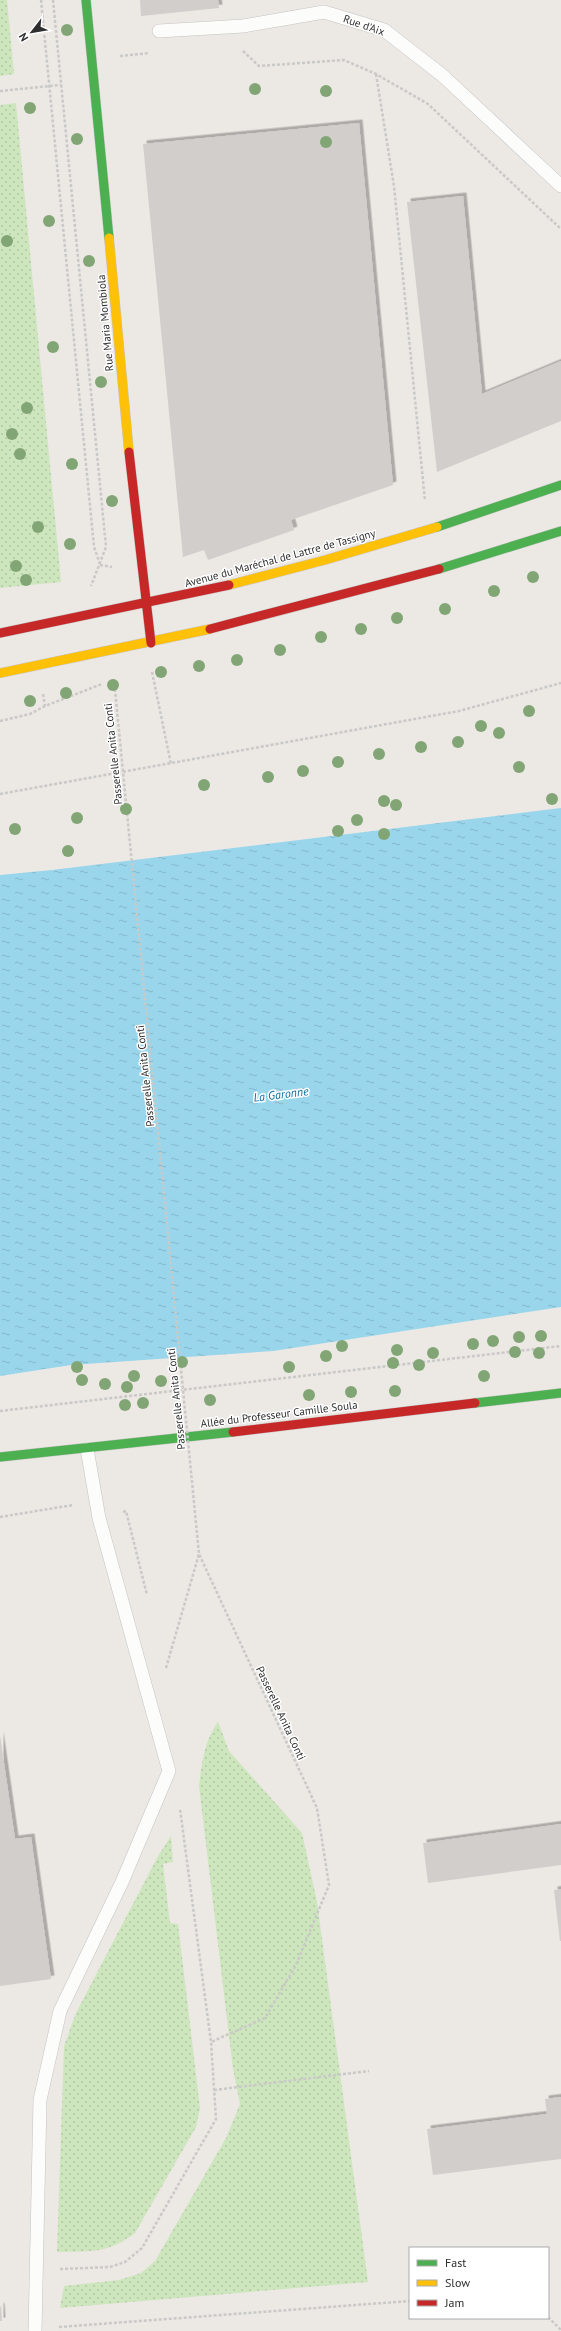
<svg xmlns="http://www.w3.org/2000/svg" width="561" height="2331" viewBox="0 0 561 2331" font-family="'PT Sans',sans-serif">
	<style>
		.grass { fill: url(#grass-dots) }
		.water { fill: url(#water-ripples) }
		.building { fill: #d1cecb; filter: url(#shadow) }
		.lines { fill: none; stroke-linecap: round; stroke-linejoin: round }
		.lane-casing { stroke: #c5c4c5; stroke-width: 14 }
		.fast-casing { stroke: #c5c4c5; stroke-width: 10 }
		.slow-casing { stroke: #c5c4c5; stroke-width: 10 }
		.jam-casing { stroke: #c5c4c5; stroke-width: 10 }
		.path { stroke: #c9c9c8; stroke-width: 2.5; stroke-dasharray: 3 2; stroke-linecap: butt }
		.lane { stroke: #fcfcfb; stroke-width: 13 }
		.fast { stroke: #4caf50; stroke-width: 9 }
		.slow { stroke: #ffc107; stroke-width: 9 }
		.jam { stroke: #c62828; stroke-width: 9 }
		.path-bridge { stroke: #c9c9c8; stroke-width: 2.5; stroke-dasharray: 3 2; stroke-linecap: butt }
		.tree { fill: #82a575 }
		.labels { text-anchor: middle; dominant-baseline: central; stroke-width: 3; stroke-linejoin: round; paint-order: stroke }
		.street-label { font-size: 11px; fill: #2e2e2e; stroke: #fff }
		.water-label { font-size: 12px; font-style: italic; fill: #0d6fa3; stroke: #fff }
	</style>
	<defs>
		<pattern id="grass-dots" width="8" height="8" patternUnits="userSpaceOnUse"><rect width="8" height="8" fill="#cee6be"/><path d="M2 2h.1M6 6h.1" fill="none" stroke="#b1c6a4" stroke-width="1.8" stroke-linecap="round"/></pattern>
		<pattern id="water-ripples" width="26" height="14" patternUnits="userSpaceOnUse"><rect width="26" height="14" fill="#99d6ec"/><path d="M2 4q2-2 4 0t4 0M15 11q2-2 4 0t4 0" fill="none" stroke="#84b8cb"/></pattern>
		<filter id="shadow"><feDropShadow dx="3.5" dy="-3.5" stdDeviation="0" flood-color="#0004"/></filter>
	</defs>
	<rect width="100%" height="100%" fill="#ece8e4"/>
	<!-- grass -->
	<g class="grass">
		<path d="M0,0H7L14,74L0,76Z"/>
		<path d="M16,103L61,582L0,588V105Z"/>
		<path d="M218,1722L229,1751L302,1833L317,1902L368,2282L60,2308L64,2286L119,2280L141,2273L155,2261L226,2138L240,2104L233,2069L199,1786C202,1763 204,1741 218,1722Z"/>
		<path d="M171,1836L173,1862L163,1864L170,1923L178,1924L200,2108L196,2127L135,2233C107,2254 92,2251 57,2252L64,2046L76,2013L158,1856Z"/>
	</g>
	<!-- water -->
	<path class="water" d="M561,808V1307L273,1351L71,1365L0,1376V875L52,870Z"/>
	<!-- building -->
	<g class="building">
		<path d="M140,0H218L219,8L141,16Z"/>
		<path d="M359,123L393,485L291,520L294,530L208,560L204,550L183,557L143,144Z"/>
		<path d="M463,196L482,394L561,361V421L437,472L407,202Z"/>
		<path d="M0,1735L15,1839L31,1837L51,1979L0,1986Z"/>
		<path d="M561,1824V1865L428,1883L423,1843Z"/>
		<path d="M561,1889V1941H560L554,1890Z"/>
		<path d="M561,2097V2159L433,2175L427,2129L547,2114L545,2099Z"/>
		<path d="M1,2306L2,2321H0V2307Z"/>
	</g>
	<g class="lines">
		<defs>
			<g id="lane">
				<path d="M159,31L243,26L324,12L384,30L442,75L561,186"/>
				<path d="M35,2331L40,2100L60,2011L122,1882L169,1771L99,1518L87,1449"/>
			</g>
			<g id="fast">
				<path d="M86,0L109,238"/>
				<path d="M437,527L561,485"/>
				<path d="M439,569L561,531"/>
				<path d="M475,1403L561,1393"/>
				<path d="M0,1457L233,1432"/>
			</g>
			<g id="slow">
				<path d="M109,238L129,452"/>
				<path d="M229,585L325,560L437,527"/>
				<path d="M0,673L210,629"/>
			</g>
			<g id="jam">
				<path d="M129,452L151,643"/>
				<path d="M210,629L439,569"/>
				<path d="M0,633L229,585"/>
				<path d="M233,1432L475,1403"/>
			</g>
		</defs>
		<!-- lane casing -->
		<use href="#lane" class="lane-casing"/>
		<!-- fast casing -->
		<use href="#fast" class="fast-casing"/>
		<!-- slow casing -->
		<use href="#slow" class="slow-casing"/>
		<!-- jam casing -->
		<use href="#jam" class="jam-casing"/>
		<!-- path -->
		<g class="path">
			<path d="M41,0L94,547L100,564"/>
			<path d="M53,0L106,547L91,586"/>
			<path d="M243,51L259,66L344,60L376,74L428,104L561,229"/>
			<path d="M120,56L149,53"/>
			<path d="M376,74L394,186L425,501"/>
			<path d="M0,91L61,85"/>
			<path d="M100,565L112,567"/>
			<path d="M152,672L171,764"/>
			<path d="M43,694L45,706"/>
			<path d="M0,721L30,714L45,706L102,684"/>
			<path d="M0,794L459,711L561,683"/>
			<path d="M0,1411L561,1346"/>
			<path d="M123,1512L126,1511L147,1595"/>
			<path d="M0,1517L73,1505"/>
			<path d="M166,1668L199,1554"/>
			<path d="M214,2090L369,2071"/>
			<path d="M60,2269L110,2267L125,2262L142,2248L216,2119L211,2042L180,1809"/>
			<path d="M548,2317L561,2330"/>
			<path d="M59,2327L410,2301"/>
		</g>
		<!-- lane -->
		<use href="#lane" class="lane"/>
		<!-- fast -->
		<use href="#fast" class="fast"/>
		<!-- slow -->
		<use href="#slow" class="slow"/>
		<!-- jam -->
		<use href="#jam" class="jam"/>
		<!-- path-bridge -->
		<path class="path-bridge" d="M114,679L199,1554L317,1808L329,1885L296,1965L265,2018L211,2042"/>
	</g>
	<!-- trees -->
	<g class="tree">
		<circle cx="67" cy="30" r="6"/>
		<circle cx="255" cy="89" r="6"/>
		<circle cx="326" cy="91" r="6"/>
		<circle cx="30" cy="108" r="6"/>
		<circle cx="77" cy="139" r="6"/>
		<circle cx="326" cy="142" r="6"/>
		<circle cx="49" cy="221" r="6"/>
		<circle cx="7" cy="241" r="6"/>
		<circle cx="89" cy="261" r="6"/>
		<circle cx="53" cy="347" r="6"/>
		<circle cx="101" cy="382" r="6"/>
		<circle cx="27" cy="408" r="6"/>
		<circle cx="12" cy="434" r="6"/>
		<circle cx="20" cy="454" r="6"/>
		<circle cx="72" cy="464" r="6"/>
		<circle cx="112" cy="501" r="6"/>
		<circle cx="38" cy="527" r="6"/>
		<circle cx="70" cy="544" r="6"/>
		<circle cx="16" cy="566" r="6"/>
		<circle cx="533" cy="577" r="6"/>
		<circle cx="26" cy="580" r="6"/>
		<circle cx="494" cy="591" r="6"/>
		<circle cx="445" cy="609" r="6"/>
		<circle cx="397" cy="618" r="6"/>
		<circle cx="361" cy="629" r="6"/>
		<circle cx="321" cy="637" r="6"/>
		<circle cx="280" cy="650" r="6"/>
		<circle cx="237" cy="660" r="6"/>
		<circle cx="199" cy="666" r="6"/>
		<circle cx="161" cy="672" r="6"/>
		<circle cx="113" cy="685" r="6"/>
		<circle cx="66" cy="693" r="6"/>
		<circle cx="30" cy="701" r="6"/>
		<circle cx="529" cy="711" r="6"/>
		<circle cx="481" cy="726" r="6"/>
		<circle cx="499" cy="733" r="6"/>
		<circle cx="458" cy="742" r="6"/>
		<circle cx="421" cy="747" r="6"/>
		<circle cx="379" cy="754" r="6"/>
		<circle cx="338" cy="762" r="6"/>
		<circle cx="519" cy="767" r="6"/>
		<circle cx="303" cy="771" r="6"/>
		<circle cx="268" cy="777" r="6"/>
		<circle cx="204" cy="785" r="6"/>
		<circle cx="552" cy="799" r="6"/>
		<circle cx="384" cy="801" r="6"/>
		<circle cx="396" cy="805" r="6"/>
		<circle cx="126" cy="809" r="6"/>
		<circle cx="77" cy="818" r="6"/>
		<circle cx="357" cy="820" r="6"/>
		<circle cx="15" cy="829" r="6"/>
		<circle cx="338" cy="831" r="6"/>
		<circle cx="384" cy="834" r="6"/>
		<circle cx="68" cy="851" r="6"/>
		<circle cx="541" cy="1336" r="6"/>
		<circle cx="519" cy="1337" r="6"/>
		<circle cx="493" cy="1341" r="6"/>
		<circle cx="473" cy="1344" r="6"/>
		<circle cx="342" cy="1346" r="6"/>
		<circle cx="397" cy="1350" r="6"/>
		<circle cx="515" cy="1352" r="6"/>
		<circle cx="433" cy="1353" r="6"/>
		<circle cx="539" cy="1353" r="6"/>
		<circle cx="326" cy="1356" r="6"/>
		<circle cx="182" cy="1362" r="6"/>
		<circle cx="393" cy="1363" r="6"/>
		<circle cx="419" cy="1365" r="6"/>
		<circle cx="77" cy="1367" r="6"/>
		<circle cx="289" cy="1367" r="6"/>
		<circle cx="134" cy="1376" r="6"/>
		<circle cx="484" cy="1376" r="6"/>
		<circle cx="82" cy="1380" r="6"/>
		<circle cx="161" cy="1381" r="6"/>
		<circle cx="105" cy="1384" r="6"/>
		<circle cx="127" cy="1387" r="6"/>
		<circle cx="395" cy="1391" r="6"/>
		<circle cx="351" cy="1392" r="6"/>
		<circle cx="309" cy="1395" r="6"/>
		<circle cx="210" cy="1400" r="6"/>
		<circle cx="143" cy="1403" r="6"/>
		<circle cx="125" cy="1405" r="6"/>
	</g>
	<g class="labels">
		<!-- street labels -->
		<g class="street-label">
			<text transform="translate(364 25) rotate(19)">Rue d'Aix</text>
			<text transform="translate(105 323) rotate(-95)">Rue Maria Mombiola</text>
			<text transform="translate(280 558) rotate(-15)">Avenue du Maréchal de Lattre de Tassigny</text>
			<text transform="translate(113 754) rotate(-96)">Passerelle Anita Conti</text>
			<text transform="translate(145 1076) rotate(-96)">Passerelle Anita Conti</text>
			<text transform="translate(176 1399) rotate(-96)">Passerelle Anita Conti</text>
			<text transform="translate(279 1414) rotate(-7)">Allée du Professeur Camille Soula</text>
			<text transform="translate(281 1713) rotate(65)">Passerelle Anita Conti</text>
		</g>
		<!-- water labels -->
		<g class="water-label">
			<text transform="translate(281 1094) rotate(-7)">La Garonne</text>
		</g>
	</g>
	<!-- legend -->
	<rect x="409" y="2247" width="140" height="72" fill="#ffffff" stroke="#ababab"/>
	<rect x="417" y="2260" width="20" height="6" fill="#4caf50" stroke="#ababab"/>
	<text x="445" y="2267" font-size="12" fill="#2e2e2e">Fast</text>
	<rect x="417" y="2280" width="20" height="6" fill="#ffc107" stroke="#ababab"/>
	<text x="445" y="2287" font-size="12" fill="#2e2e2e">Slow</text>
	<rect x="417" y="2300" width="20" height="6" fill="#c62828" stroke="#ababab"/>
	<text x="445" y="2307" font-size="12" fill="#2e2e2e">Jam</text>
	<!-- north arrow -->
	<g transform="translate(32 32) rotate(239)" stroke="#ffffff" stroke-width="3" paint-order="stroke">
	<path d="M0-3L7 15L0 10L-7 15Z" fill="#2e2e2e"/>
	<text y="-6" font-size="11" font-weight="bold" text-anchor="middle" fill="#2e2e2e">N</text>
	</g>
</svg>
